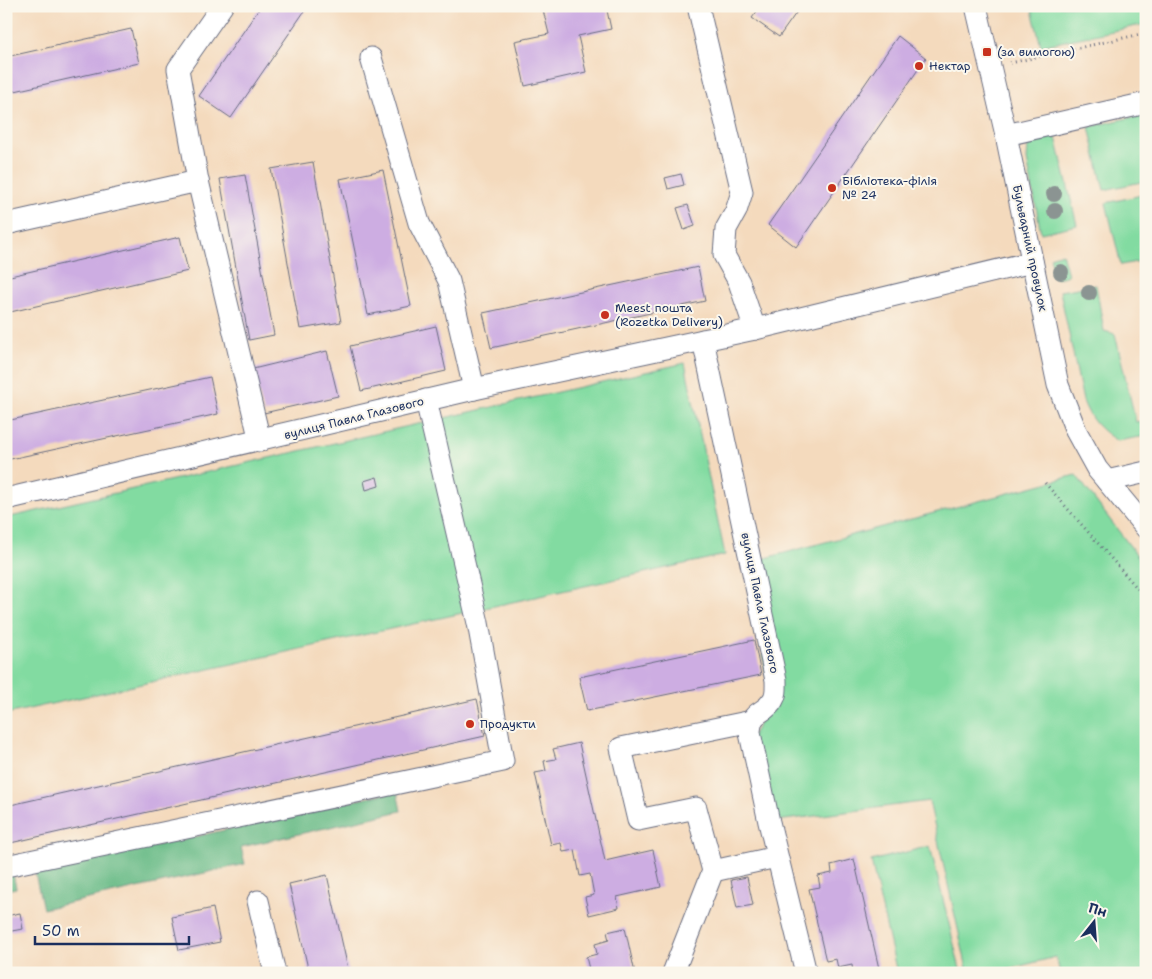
<svg xmlns="http://www.w3.org/2000/svg" width="1152" height="979" viewBox="0 0 1152 979" font-family="'Shantell Sans',sans-serif">
	<style>
		.green { fill: #82dba1; stroke: #4e8580 }
		.forest { fill: #69bb87; stroke: #427572 }
		.building { fill: #cdade2 }
		.lines { fill: none; stroke-linecap: round; stroke-linejoin: round }
		.minor-casing { stroke: #676b7f; stroke-width: 23 }
		.path { stroke: #676b7f; stroke-width: 3; stroke-dasharray: 1 4; stroke-linecap: butt }
		.minor { stroke: #fff; stroke-width: 21 }
		.tree { fill: #8b9492 }
		.poi-dot { fill: #c8321e; stroke: #fbf7ec; stroke-width: 2 }
		.labels { text-anchor: middle; dominant-baseline: central; stroke-width: 4; stroke-linejoin: round; paint-order: stroke }
		.poi-label { font-size: 12px; fill: #1b2f5e; stroke: #fbf7ec; text-anchor: start }
		.street-label { font-size: 12px; fill: #1b2f5e; stroke: #fbf7ec }
	</style>
	<rect width="100%" height="100%" fill="#fbf7ec"/>
	<filter id="ink" filterUnits="userSpaceOnUse"><feTurbulence type="fractalNoise" baseFrequency=".02" numOctaves="2"/><feDisplacementMap in="SourceGraphic" scale="10" xChannelSelector="R" yChannelSelector="G"/><feConvolveMatrix kernelMatrix="1 2 1 2 8 2 1 2 1" color-interpolation-filters="sRGB"/></filter>
	<filter id="wash" filterUnits="userSpaceOnUse"><feTurbulence type="fractalNoise" baseFrequency=".0096" numOctaves="4" result="noise"/><feDisplacementMap in="SourceGraphic" scale="20" xChannelSelector="R" yChannelSelector="G"/><feGaussianBlur stdDeviation="1.12" result="paint"/><feColorMatrix in="noise" values="0 0 0 0 0 0 0 0 0 0 0 0 0 0 0 0 0 1.4 0 .05"/><feComposite in="paint" operator="in"/></filter>
	<g filter="url(#wash)">
		<rect width="100%" height="100%" fill="#f4dabd"/>
		<!-- green -->
		<g class="green">
			<path d="M1031,6H1146V24L1041,46Z"/>
			<path d="M1146,114V181L1104,190L1089,127Z"/>
			<path d="M1054,129L1077,225L1041,233L1027,160L1028,145L1032,140Z"/>
			<path d="M1146,194V260L1121,265L1106,203Z"/>
			<path d="M1062,253L1068,275L1056,279L1050,257Z"/>
			<path d="M1096,285L1104,331L1115,334L1136,422L1146,420V436L1117,441C1099,429 1091,421 1083,401L1060,291Z"/>
			<path d="M685,363L725,555L6,714V518Z"/>
			<path d="M1076,475L1146,567V973H1060L1056,957L992,973H968L929,801L769,822L751,738L770,705L751,562Z"/>
			<path d="M930,846L961,973H897L871,861Z"/>
		</g>
		<!-- forest -->
		<g class="forest">
			<path d="M397,791L401,811L241,847L245,864L43,909L35,873Z"/>
			<path d="M13,873L16,888L6,890V875Z"/>
		</g>
		<g id="blocks">
			<!-- building -->
			<g class="building">
				<path d="M261,6H308L231,118L199,96Z"/>
				<path d="M542,6H606L611,29L578,36L586,72L525,86L515,41L549,34Z"/>
				<path d="M761,6H801L779,37L752,18Z"/>
				<path d="M131,29L139,63L6,93V57Z"/>
				<path d="M898,36L926,58L796,247L768,225Z"/>
				<path d="M313,162L341,322L300,329L271,169Z"/>
				<path d="M383,170L411,306L368,315L340,179Z"/>
				<path d="M681,174L684,185L668,189L665,178Z"/>
				<path d="M245,175L274,335L249,340L220,179Z"/>
				<path d="M688,205L695,226L684,230L677,208Z"/>
				<path d="M180,237L188,271L6,313V277Z"/>
				<path d="M698,267L705,301L491,348L483,313Z"/>
				<path d="M436,326L446,371L361,391L350,346Z"/>
				<path d="M327,351L338,396L264,413L253,369Z"/>
				<path d="M210,377L218,414L6,460V421Z"/>
				<path d="M377,477L379,486L366,490L364,481Z"/>
				<path d="M754,640L761,675L587,711L579,677Z"/>
				<path d="M477,699L485,736L6,844V806Z"/>
				<path d="M579,743L605,861L653,850L661,887L617,897L619,908L589,915L585,897L594,895L590,874L580,876L575,850L563,852L561,843L551,845L535,773L546,771L544,761L556,759L553,749Z"/>
				<path d="M854,859L880,973H853L852,965L838,968L836,959L826,961L809,889L820,887L818,876L832,873L831,865Z"/>
				<path d="M327,875L349,973H309L289,884Z"/>
				<path d="M747,877L753,905L737,908L731,880Z"/>
				<path d="M213,908L220,942L179,950L172,917Z"/>
				<path d="M20,913L23,929L6,932V916Z"/>
				<path d="M625,928L635,973H590L586,957L597,954L595,944L609,940L607,932Z"/>
			</g>
		</g>
	</g>
	<g filter="url(#ink)">
		<use href="#blocks" fill-opacity="0" stroke="#676b7f" stroke-width="1"/>
		<g class="lines">
			<defs>
				<g id="minor">
					<path d="M698,6L742,192L736,211L726,229L724,255L739,282L755,329"/>
					<path d="M976,6L1006,135L1058,385L1076,431L1097,469L1146,528"/>
					<path d="M371,58L419,223L449,281L474,389"/>
					<path d="M1006,135L1146,103"/>
					<path d="M198,181L178,69L222,6"/>
					<path d="M6,224L198,181L260,441"/>
					<path d="M703,340L776,680C776,687 777,694 773,700C764,716 751,708 750,733L769,822L806,973"/>
					<path d="M1107,481L1146,472"/>
					<path d="M6,499L474,389L755,329L1032,262"/>
					<path d="M6,866L503,761L478,623L426,400"/>
					<path d="M713,871L777,857"/>
					<path d="M258,901L275,973"/>
					<path d="M673,973L713,871L696,808L638,820L621,748L752,721"/>
				</g>
			</defs>
			<!-- minor casing -->
			<use href="#minor" class="minor-casing"/>
			<!-- path -->
			<g class="path">
				<path d="M1010,63L1146,33"/>
				<path d="M1045,483L1146,598"/>
			</g>
			<!-- minor -->
			<use href="#minor" class="minor"/>
		</g>
		<!-- trees -->
		<g class="tree">
			<circle cx="1054" cy="194" r="8"/>
			<circle cx="1055" cy="211" r="8"/>
			<circle cx="1061" cy="272" r="8"/>
			<circle cx="1089" cy="293" r="8"/>
		</g>
	</g>
	<!-- markers -->
	<g class="poi-dot">
		<rect x="982" y="47" width="10" height="10" rx="2.5"/>
		<circle cx="919" cy="66" r="5"/>
		<circle cx="832" cy="188" r="5"/>
		<circle cx="605" cy="315" r="5"/>
		<circle cx="470" cy="724" r="5"/>
	</g>
	<g class="labels">
		<!-- poi labels -->
		<g class="poi-label">
			<text x="997" y="52">(за вимогою)</text>
			<text x="929" y="66">Нектар</text>
			<text x="842" y="181">Бібліотека-філія<tspan x="842" dy="14">№ 24</tspan></text>
			<text x="615" y="308">Meest пошта<tspan x="615" dy="14">(Rozetka Delivery)</tspan></text>
			<text x="480" y="724">Продукти</text>
		</g>
		<!-- street labels -->
		<g class="street-label">
			<text transform="translate(1030 248) rotate(78)">Бульварний провулок</text>
			<text transform="translate(354 418) rotate(-14)">вулиця Павла Глазового</text>
			<text transform="translate(760 603) rotate(78)">вулиця Павла Глазового</text>
		</g>
	</g>
	<!-- margin -->
	<rect width="1152" height="979" fill="none" stroke="#fbf7ec" stroke-width="25"/>
	<!-- north arrow -->
	<g transform="translate(1094 922) rotate(17)" stroke="#fbf7ec" stroke-width="4" paint-order="stroke">
	<path d="M0-4L9 19L0 12L-9 19Z" fill="#1b2f5e"/>
	<text y="-8" font-size="14" font-weight="bold" text-anchor="middle" fill="#1b2f5e">Пн</text>
	</g>
	<!-- scale -->
	<path d="M35 936v8h154v-8" fill="none" stroke="#1b2f5e" stroke-width="2.5"/>
	<text x="42" y="936" font-size="15" fill="#1b2f5e" stroke="#fbf7ec" stroke-width="4" paint-order="stroke">50 m</text>
</svg>
